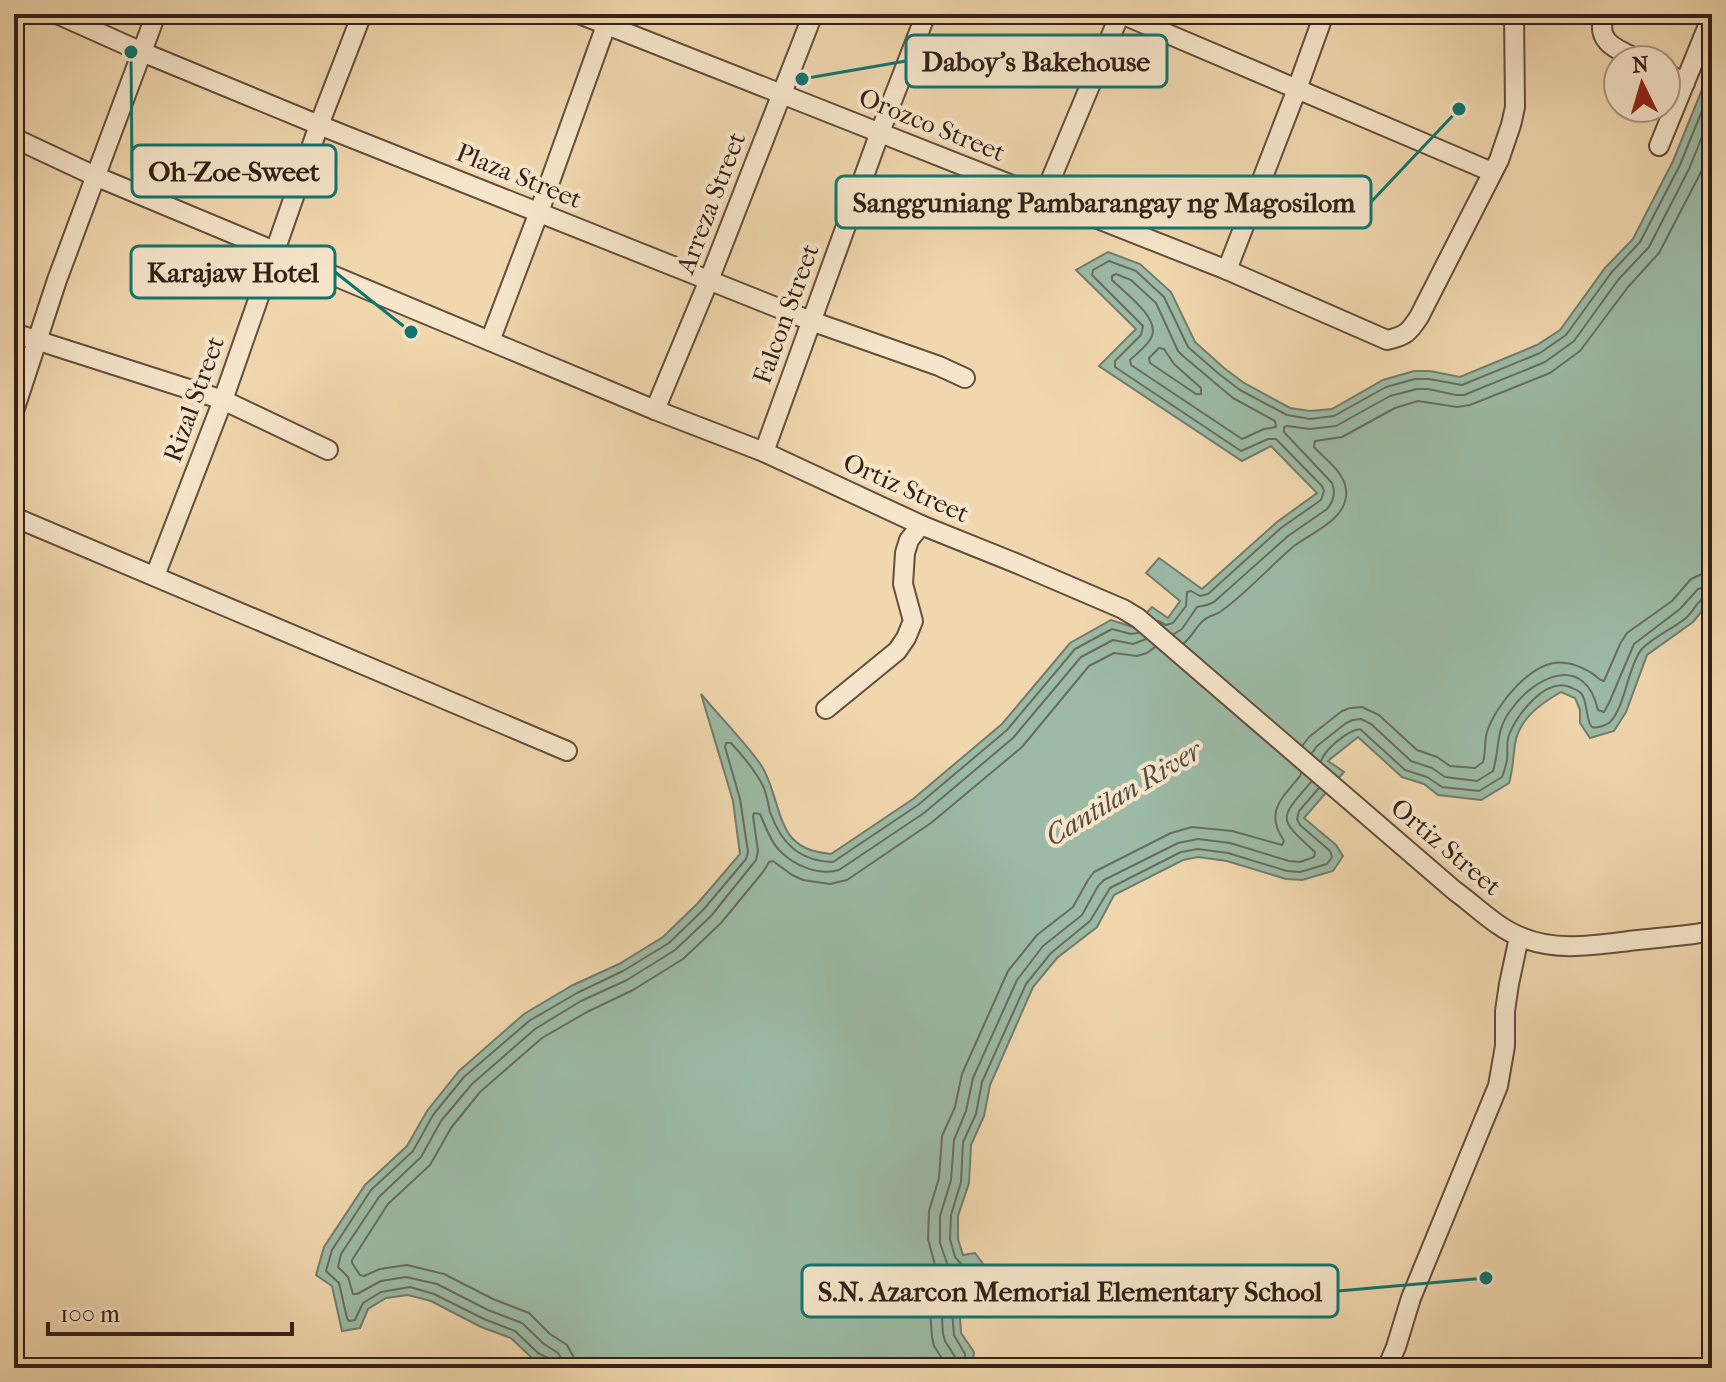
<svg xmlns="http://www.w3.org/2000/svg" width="1726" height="1382" viewBox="0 0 1726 1382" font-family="'IM FELL French Canon',serif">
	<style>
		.water { fill: #9cbaa5; stroke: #737c6c; stroke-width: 2 }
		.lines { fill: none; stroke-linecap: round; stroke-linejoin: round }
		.shore { stroke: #686d5e; stroke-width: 2 }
		.minor-casing { stroke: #644e3d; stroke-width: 22 }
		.minor { stroke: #f6e5ca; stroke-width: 18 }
		.labels { text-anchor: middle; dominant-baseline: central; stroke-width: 8; stroke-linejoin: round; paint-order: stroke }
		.street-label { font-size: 26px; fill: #352017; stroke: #f6e5ca }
		.water-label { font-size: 28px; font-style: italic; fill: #544e42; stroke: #f6e5ca }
		.leader { fill: none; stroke: #0f766e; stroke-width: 3 }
		.callout-dot { fill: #0f766e; stroke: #f6e5ca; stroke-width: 3 }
		.callout { fill: #f6e5ca; stroke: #0f766e; stroke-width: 3 }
		.callout-label { font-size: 28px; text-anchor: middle; font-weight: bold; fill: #352017 }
	</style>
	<rect width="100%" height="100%" fill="#f1d7ae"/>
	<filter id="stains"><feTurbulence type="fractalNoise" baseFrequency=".0025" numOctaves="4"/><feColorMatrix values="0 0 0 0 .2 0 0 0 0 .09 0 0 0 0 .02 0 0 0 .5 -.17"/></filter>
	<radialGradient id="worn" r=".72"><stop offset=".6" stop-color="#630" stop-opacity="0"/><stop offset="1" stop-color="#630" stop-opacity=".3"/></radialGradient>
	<!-- water -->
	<path class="water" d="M1712,65V599L1693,622L1647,655L1626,712L1614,731L1590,738L1580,723V710L1575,698L1561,692C1540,704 1519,719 1515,744C1513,758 1513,770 1509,783L1481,800L1438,795L1424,784L1402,777L1358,737L1328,761L1344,772L1304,818L1336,845L1343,856L1333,871L1302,880L1286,879L1227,861L1198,857L1183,860L1114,895L1097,927L1057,958L1033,987L990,1085L984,1116L971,1145L969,1183L958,1216V1239L963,1255L975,1253L984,1265L966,1273L958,1285L961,1333L974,1352L972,1368H553L534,1360L511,1338L481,1327L431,1301L408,1295L386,1298L368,1309L360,1328L342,1331L332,1286L316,1275L324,1247L365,1185L407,1146L427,1111L459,1071L524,1014L573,985L619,964L663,937L698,903L740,854L733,801L701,694C719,716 745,742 761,765C775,786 777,821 792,838C803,850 816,852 831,854L913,799L1002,724L1070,643L1111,620L1133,627L1152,607L1168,618L1180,601L1146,573L1159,558L1202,589L1277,522L1317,493L1271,446L1242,461L1099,366L1136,329L1076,270L1108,252L1140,264L1171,292L1195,342L1224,368L1244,383L1290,408L1310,411L1332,409L1383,380L1414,371H1430L1460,377L1537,345L1560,330L1605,268L1633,239L1673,161Z"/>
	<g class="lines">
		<!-- shore -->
		<g class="shore">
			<path d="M1116,274L1131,280L1156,303L1178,351L1183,356L1233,398L1275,421L1276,427L1264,429L1242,439L1131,365L1130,360C1137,353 1149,345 1152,336C1159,317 1124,292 1112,280V276Z"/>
			<path d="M1159,348L1164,349L1174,364L1201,388V394H1196L1150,363L1149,358Z"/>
			<path d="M1158,621L1166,625L1173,623L1186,606L1187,592L1191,591L1200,596L1208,594L1281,528L1321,500L1324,491L1322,486L1276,439H1268L1241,451L1115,367V361L1141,335L1143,326L1092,275L1093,270L1109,261L1136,271L1164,297L1188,347L1219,374L1240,390L1287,415L1310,419L1334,416L1386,387L1415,379H1429L1462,385L1540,353L1566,335L1611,273L1640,242L1680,165L1712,86"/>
			<path d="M1174,634L1182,629L1197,607L1207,605L1214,602L1288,536L1327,509C1334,501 1336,493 1332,483L1284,432V427L1287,426L1310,429L1336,426L1390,396L1417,389H1428L1456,395H1464L1545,362L1574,341L1618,280L1649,247L1689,169L1712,112"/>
			<path d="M1184,643C1193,636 1196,626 1204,620C1208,616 1215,615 1220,612C1247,593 1269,567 1294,546C1311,533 1343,521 1346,497C1349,475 1327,461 1314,447L1315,441L1342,437L1395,408L1418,401L1457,407L1470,405L1550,373L1580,351L1628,287L1659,253L1700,174L1712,144"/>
			<path d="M1303,745L1309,737L1342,711L1350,708L1362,707L1379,715L1417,750L1437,757L1450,766L1475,768L1483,762C1486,752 1484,742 1487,732C1496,704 1534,657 1566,663C1574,664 1583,668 1590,672C1596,675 1598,680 1604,681L1620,644L1627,633L1672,601L1691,579L1702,574L1712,573"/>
			<path d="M1312,753L1317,746L1346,723L1353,720L1361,719L1371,724L1411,761L1432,768L1445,777L1477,781L1493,771C1500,748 1495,732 1510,711C1535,675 1585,653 1598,710L1604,712L1609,703L1634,644L1680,609L1698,589L1712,585"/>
			<path d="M1321,761C1326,748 1347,731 1360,729L1405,770L1427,777L1442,787L1479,791L1502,777C1504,772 1506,765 1507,760C1508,751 1506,743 1509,735C1517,715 1545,677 1570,687C1574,689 1578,690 1581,693C1588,701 1586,723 1592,727C1596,729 1606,725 1609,723C1625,709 1628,666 1641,650C1650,639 1674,628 1686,618C1695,610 1699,596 1712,595"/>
			<path d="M553,1368L550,1359L538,1353L515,1331L484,1319L434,1294L410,1287L381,1292L363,1303L355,1320L349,1321L347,1318L339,1283L326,1271L332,1250L371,1190L413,1151L433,1115L464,1077L529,1021L577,993L623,971L669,943L704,909L746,859L748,852L740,799L725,747L726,743H731C744,757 756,771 764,788C767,796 768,804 770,812C781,843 799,861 833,862L918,805L1007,730L1075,649L1112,629L1131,634L1138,633"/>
			<path d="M563,1368L562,1359L558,1353L544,1344L522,1323L488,1310L437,1284L406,1277L381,1281L357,1294H353L348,1277L338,1267L341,1254L379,1197L421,1157L441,1121L472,1084L535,1029L581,1001L627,980L675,950L711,916L756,860L758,851L753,816L754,813L760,814C765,825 770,841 779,850C793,865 818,876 839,870L924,813L1013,738L1081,657L1113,640L1133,644L1146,639"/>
			<path d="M575,1368L573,1356L567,1345L550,1334L529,1313L493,1299L444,1274L407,1265L380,1269L364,1276L360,1275L352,1263V1260L388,1204L430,1165L451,1128L480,1092L542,1038L587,1012L633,990L683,959L721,923L763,872L769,862L773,861L792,875L803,880L830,884L847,880L931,823L1022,747L1089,666L1114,653L1137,656L1147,653L1155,647"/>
			<path d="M943,1368V1360L934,1346L932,1337L928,1283L935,1265L928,1239L929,1211L939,1178L942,1136L955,1107L962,1074L1008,971L1037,935L1073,907L1088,880L1094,872L1171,833L1192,827L1232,831L1282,845L1284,841C1264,812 1282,798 1300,776L1301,773"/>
			<path d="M955,1368V1357L945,1341L943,1334L940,1284L948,1266L940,1243V1216L951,1180L954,1140L966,1111L973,1078L1017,980L1043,946L1082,915L1098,886L1104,880L1178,843L1198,839L1230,843L1289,861L1300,862L1314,857L1315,852C1278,818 1278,820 1311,782"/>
			<path d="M965,1368V1354L954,1335L950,1286L962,1265L955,1257L950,1239L951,1215L961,1182L963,1142L976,1114L982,1082L1026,984L1051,953L1090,921L1110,888L1181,852L1198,849L1228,853L1287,871L1300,872L1327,864L1332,857L1330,851L1300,825L1297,819L1299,811L1319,788"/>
		</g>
		<defs>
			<g id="minor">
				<path d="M57,14L142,52L319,125L811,321L939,366L965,378"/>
				<path d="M579,14L1227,270L1387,340C1406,336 1409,332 1419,317L1499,160L1511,125L1515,107L1514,14"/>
				<path d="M1121,14L1492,172"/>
				<path d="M1605,14C1593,43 1619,50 1640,60"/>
				<path d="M1666,73L1685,83"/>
				<path d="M14,138L95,176L655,410L764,452L921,525L1018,564L1123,609L1138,618L1455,891C1476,906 1497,928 1521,937C1558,953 1600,944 1638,940C1663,937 1688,936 1712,931"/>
				<path d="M1659,146L1712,16"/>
				<path d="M1043,198L1120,14"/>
				<path d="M1227,270L1297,89L1324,14"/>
				<path d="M14,333L223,400L328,450"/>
				<path d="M490,341L539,212L609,17"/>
				<path d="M655,410L709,280L813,14"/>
				<path d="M14,411L57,280L156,14"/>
				<path d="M764,452L880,132L926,14"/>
				<path d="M14,517L567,751"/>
				<path d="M155,576L223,400L319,125L362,14"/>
				<path d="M826,709L897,651L906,638L913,621L903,584L905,553L909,540L921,525"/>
				<path d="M1387,1368L1396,1347L1411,1298L1498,1086L1505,1046V1011L1509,984L1519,937"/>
			</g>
		</defs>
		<!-- minor casing -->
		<use href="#minor" class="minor-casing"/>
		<!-- minor -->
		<use href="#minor" class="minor"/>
	</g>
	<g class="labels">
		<!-- street labels -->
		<g class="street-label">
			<text transform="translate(932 125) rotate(22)">Orozco Street</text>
			<text transform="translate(519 176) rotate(22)">Plaza Street</text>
			<text transform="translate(711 203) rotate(-69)">Arreza Street</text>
			<text transform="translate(786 314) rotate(-70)">Falcon Street</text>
			<text transform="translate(194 399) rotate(-70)">Rizal Street</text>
			<text transform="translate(906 488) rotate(24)">Ortiz Street</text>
			<text transform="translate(1446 847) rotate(40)">Ortiz Street</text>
		</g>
		<!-- water labels -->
		<g class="water-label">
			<text transform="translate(1123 793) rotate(-31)">Cantilan River</text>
		</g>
	</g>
	<!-- callouts -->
	<path class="leader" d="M802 79L906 61M131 52L132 171M1459 109L1371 202M411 332L335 272M1486 1278L1338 1291"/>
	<g class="callout-dot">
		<circle cx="802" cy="79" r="8"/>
		<circle cx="131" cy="52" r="8"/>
		<circle cx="1459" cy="109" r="8"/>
		<circle cx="411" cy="332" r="8"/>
		<circle cx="1486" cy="1278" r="8"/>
	</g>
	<g class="callout">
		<rect x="906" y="35" width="261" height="52" rx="8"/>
		<rect x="132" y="145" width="204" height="52" rx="8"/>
		<rect x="836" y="176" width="535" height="52" rx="8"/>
		<rect x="131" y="246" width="204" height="52" rx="8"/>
		<rect x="802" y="1265" width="536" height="52" rx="8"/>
	</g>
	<g class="callout-label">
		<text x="1036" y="71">Daboy's Bakehouse</text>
		<text x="234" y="181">Oh-Zoe-Sweet</text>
		<text x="1104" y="212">Sangguniang Pambarangay ng Magosilom</text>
		<text x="233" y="282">Karajaw Hotel</text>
		<text x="1070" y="1301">S.N. Azarcon Memorial Elementary School</text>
	</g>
	<!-- margin -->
	<rect width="1726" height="1382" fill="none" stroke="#f1d7ae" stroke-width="48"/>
	<rect x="16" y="16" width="1694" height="1350" fill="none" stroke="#352017" stroke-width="4"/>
	<rect x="24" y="24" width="1678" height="1334" fill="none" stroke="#352017" stroke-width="2"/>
	<!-- north arrow -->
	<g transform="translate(1642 84) rotate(355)"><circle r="38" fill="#f6e5ca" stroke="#a99682" stroke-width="2"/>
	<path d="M0-6L14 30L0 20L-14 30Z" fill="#8f2418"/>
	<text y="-12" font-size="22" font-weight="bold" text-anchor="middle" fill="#352017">N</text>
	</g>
	<!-- scale -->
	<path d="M48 1322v12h244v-12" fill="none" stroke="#352017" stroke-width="4"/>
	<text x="60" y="1322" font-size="24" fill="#352017" stroke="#f6e5ca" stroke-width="6" paint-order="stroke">100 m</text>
	<rect width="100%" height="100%" filter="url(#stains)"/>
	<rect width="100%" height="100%" fill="url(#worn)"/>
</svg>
